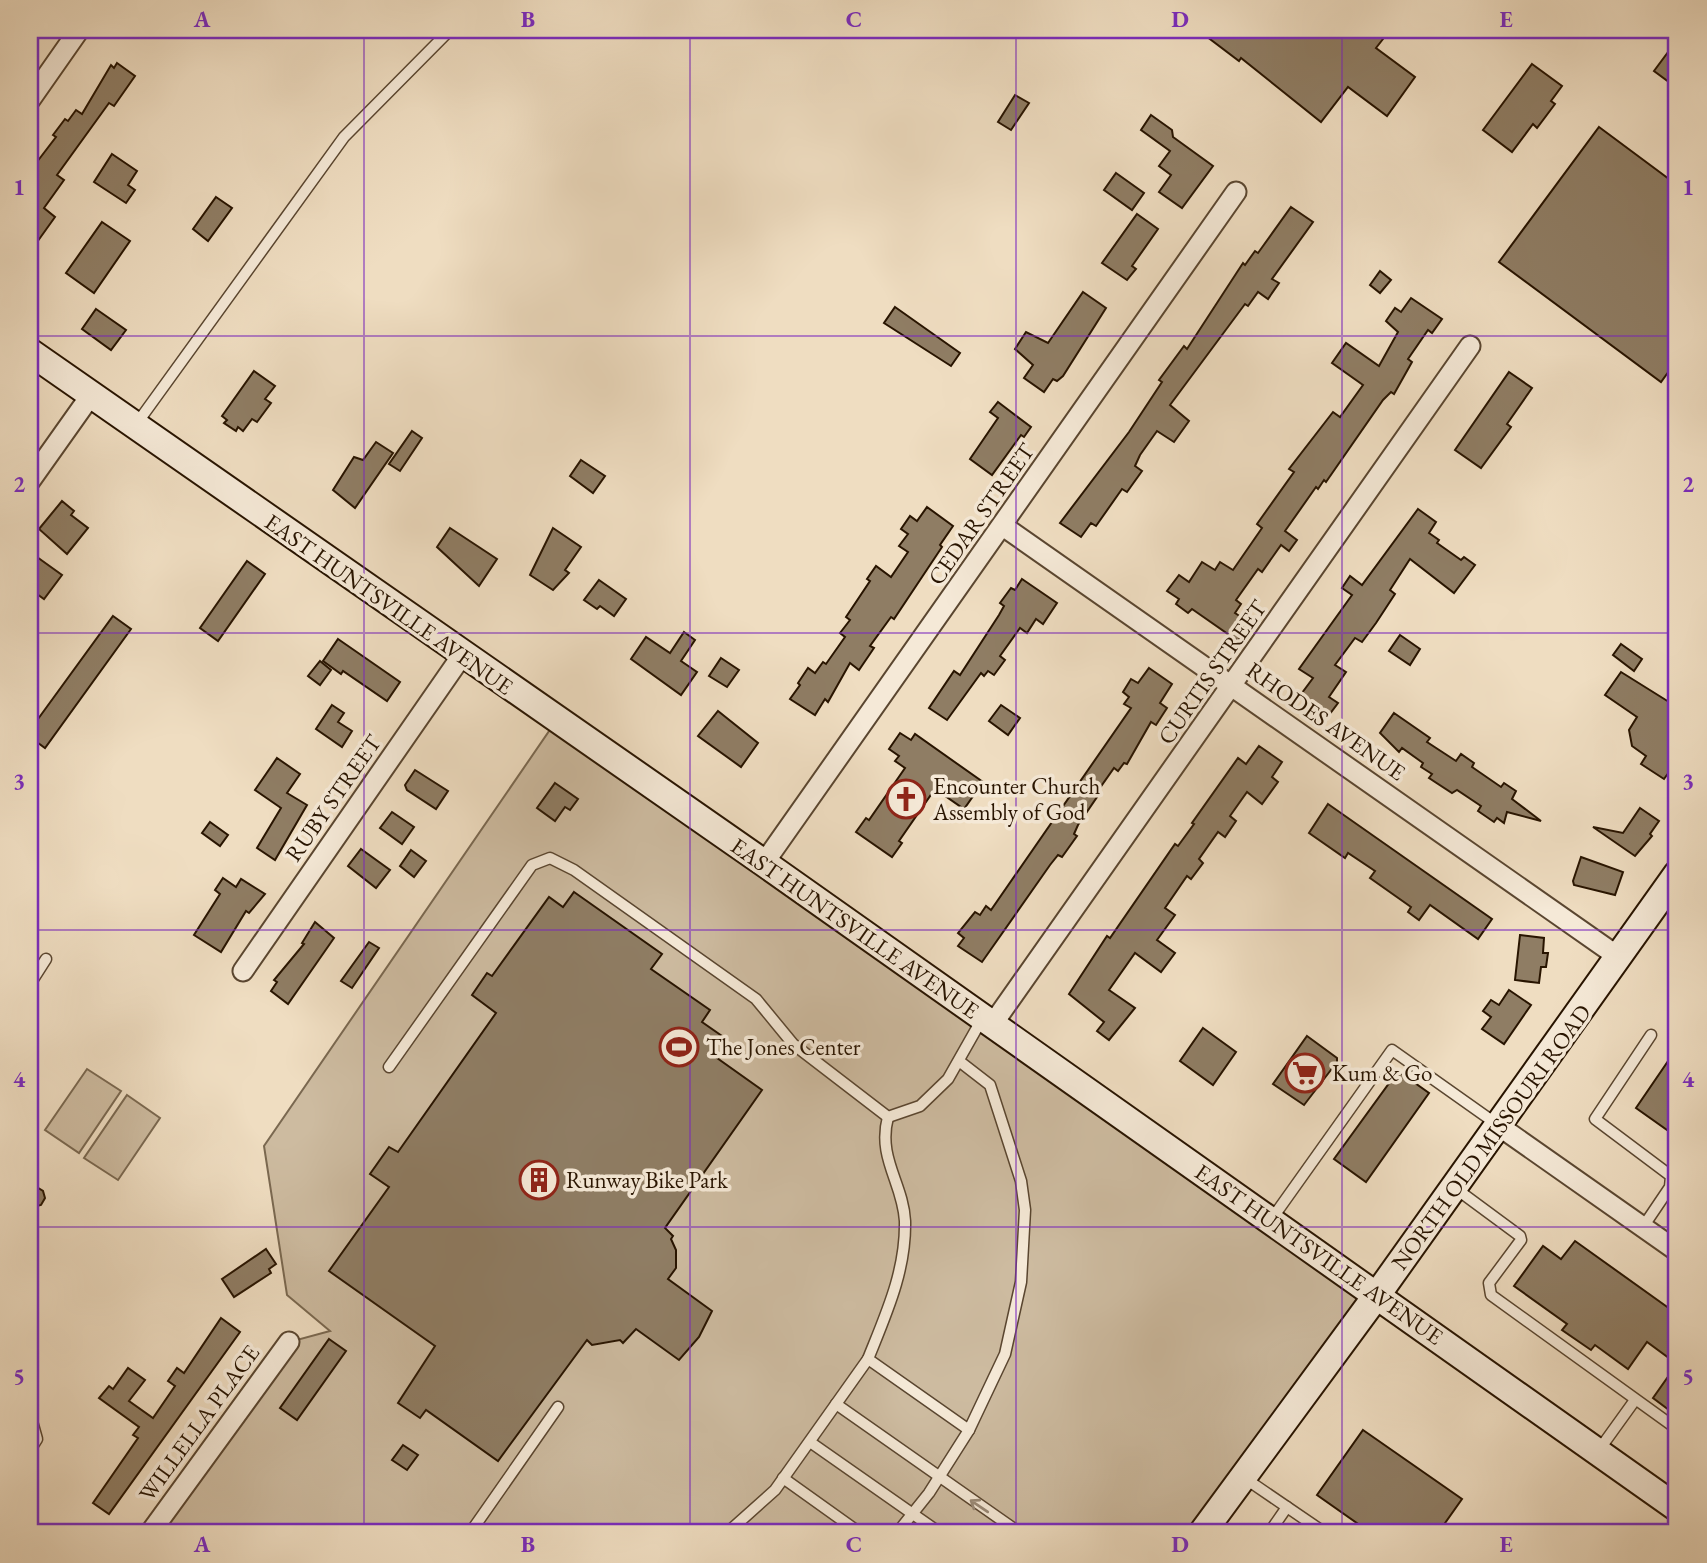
<svg xmlns="http://www.w3.org/2000/svg" width="1707" height="1563" viewBox="0 0 1707 1563" font-family="'EB Garamond',serif">
	<style>
		.grass { fill: #cdbba0; stroke: #7a6850; stroke-width: 2 }
		.building { fill: #8f7d64; stroke: #281400; stroke-width: 2 }
		.lines { fill: none; stroke-linecap: round; stroke-linejoin: round }
		.service-casing { stroke: #5a4630; stroke-width: 13 }
		.minor-casing { stroke: #5a4630; stroke-width: 23 }
		.secondary-casing { stroke: #281400; stroke-width: 30 }
		.service { stroke: #f5e9d7; stroke-width: 10 }
		.minor { stroke: #f5e9d7; stroke-width: 19 }
		.secondary { stroke: #f5e9d7; stroke-width: 26 }
		.oneway { stroke: #998976 }
		.grid { fill: none; stroke: #7b2cbf; stroke-width: 2; stroke-opacity: 0.55 }
		.labels { text-anchor: middle; dominant-baseline: central; stroke-width: 7; stroke-linejoin: round; paint-order: stroke }
		.street-label { font-size: 23px; fill: #281400; stroke: #f5e9d7 }
		.poi-label { font-size: 23px; fill: #281400; stroke: #f5e9d7; text-anchor: start }
		.neatline { fill: none; stroke: #7b2cbf; stroke-width: 2.5 }
		.grid-label { font-size: 23px; text-anchor: middle; font-weight: bold; fill: #7b2cbf }
	</style>
	<rect width="100%" height="100%" fill="#efddc1"/>
	<filter id="stains"><feTurbulence type="fractalNoise" baseFrequency=".00286" numOctaves="4"/><feColorMatrix values="0 0 0 0 .2 0 0 0 0 .09 0 0 0 0 .02 0 0 0 .5 -.17"/></filter>
	<radialGradient id="worn" r=".72"><stop offset=".6" stop-color="#630" stop-opacity="0"/><stop offset="1" stop-color="#630" stop-opacity=".3"/></radialGradient>
	<!-- grass -->
	<g class="grass">
		<path d="M556,721L1377,1295L1202,1533H150L289,1342L330,1331L287,1295L264,1146Z"/>
		<path d="M87,1069L121,1091L79,1153L45,1130Z"/>
		<path d="M127,1095L160,1118L118,1180L84,1158Z"/>
	</g>
	<!-- building -->
	<g class="building">
		<path d="M1198,30H1390L1376,48L1415,77L1387,116L1348,87L1321,122L1241,58L1239,61Z"/>
		<path d="M1677,40V88L1654,71Z"/>
		<path d="M117,63L135,76L114,106L109,103L57,175L64,180L44,208L55,217L30,252V171L56,137L53,135L65,119L68,121L76,110L82,114L111,65L114,68Z"/>
		<path d="M1532,64L1562,86L1551,101L1555,104L1537,128L1533,124L1512,152L1483,130Z"/>
		<path d="M1015,95L1029,103L1011,130L998,122Z"/>
		<path d="M1151,115L1172,130L1173,137L1213,166L1182,208L1159,192L1171,175L1159,166L1170,151L1141,130Z"/>
		<path d="M1599,127L1677,185V360L1661,382L1499,262Z"/>
		<path d="M112,154L137,171L128,185L135,190L126,203L94,182Z"/>
		<path d="M1116,173L1144,193L1132,210L1104,190Z"/>
		<path d="M216,197L232,208L208,241L193,229Z"/>
		<path d="M1291,207L1313,222L1272,279L1279,283L1268,299L1258,292L1248,306L1245,304L1170,405L1189,421L1174,442L1157,431L1140,455L1135,466L1142,471L1127,492L1122,489L1096,526L1091,523L1081,537L1060,523L1129,432L1162,382L1159,380L1184,346L1187,349L1243,263L1245,265L1255,251L1258,253Z"/>
		<path d="M1137,214L1158,229L1132,266L1136,269L1127,280L1102,263Z"/>
		<path d="M102,222L130,241L94,293L66,273Z"/>
		<path d="M1380,271L1391,280L1380,293L1370,285Z"/>
		<path d="M1083,292L1106,308L1063,376L1057,381L1053,379L1044,392L1024,378L1033,365L1015,349L1026,332L1048,343Z"/>
		<path d="M1411,298L1442,319L1432,333L1428,330L1408,359L1412,362L1394,394L1391,392L1383,400L1326,482L1324,480L1318,489L1316,487L1285,531L1297,540L1289,551L1281,545L1262,572L1258,569L1236,600L1241,604L1235,613L1250,623L1238,641L1192,609L1188,613L1176,604L1179,599L1167,591L1179,575L1189,582L1202,562L1215,570L1220,562L1233,570L1262,528L1257,524L1294,472L1289,469L1333,412L1340,417L1363,385L1332,363L1346,343L1379,366L1398,332L1386,321L1395,308L1401,312Z"/>
		<path d="M895,307L960,353L951,366L884,323Z"/>
		<path d="M96,309L126,330L111,350L82,329Z"/>
		<path d="M254,371L275,386L265,399L271,403L257,422L252,419L243,431L238,427L236,431L224,423L227,420L222,416Z"/>
		<path d="M1509,372L1532,388L1507,424L1511,427L1481,468L1455,450Z"/>
		<path d="M998,402L1031,427L1024,437L1021,435L992,475L970,459L998,418L990,412Z"/>
		<path d="M412,431L422,438L400,471L389,464Z"/>
		<path d="M376,442L393,453L355,508L333,490L354,457L363,460Z"/>
		<path d="M581,460L605,476L593,493L570,476Z"/>
		<path d="M62,501L74,511L71,515L88,528L67,554L39,529Z"/>
		<path d="M927,507L953,526L940,545L942,547L894,619L891,617L870,646L874,648L859,670L850,663L828,702L825,699L815,715L790,699L800,685L798,683L808,668L815,673L823,662L826,664L845,637L840,633L850,620L846,617L870,581L867,579L876,566L891,577L908,552L899,546L908,534L901,529L910,516L917,521Z"/>
		<path d="M1418,509L1436,522L1429,533L1439,540L1437,543L1461,560L1464,557L1475,565L1454,593L1410,559L1390,590L1395,594L1376,623L1362,642L1355,638L1335,665L1346,672L1329,697L1338,703L1329,715L1319,711L1299,697L1313,678L1299,669L1352,595L1342,588L1350,576L1362,585Z"/>
		<path d="M450,528L497,559L479,586L437,547Z"/>
		<path d="M553,528L581,547L565,570L569,573L553,590L530,575Z"/>
		<path d="M30,552L62,575L44,599L30,589Z"/>
		<path d="M247,561L265,574L218,641L200,628Z"/>
		<path d="M1022,579L1057,603L1043,624L1036,619L1027,633L1020,628L1000,656L1005,660L994,675L988,671L984,676L981,673L947,720L929,708L954,671L960,675L999,615L1004,606L1000,603L1011,588L1015,590Z"/>
		<path d="M599,580L626,599L614,616L600,606L597,609L584,600Z"/>
		<path d="M113,616L131,629L45,748L30,737V730Z"/>
		<path d="M684,632L695,640L681,661L697,672L681,695L631,659L646,637L670,653Z"/>
		<path d="M1400,635L1420,649L1410,665L1389,651Z"/>
		<path d="M338,639L400,682L387,701L343,671L341,674L323,661Z"/>
		<path d="M1621,644L1642,659L1634,671L1613,655Z"/>
		<path d="M721,658L739,670L727,687L709,676Z"/>
		<path d="M320,661L331,670L320,685L308,676Z"/>
		<path d="M1149,668L1172,684L1160,703L1167,708L1156,725L1151,722L1127,764L1124,763L1118,771L1114,768L1095,795L1097,797L1078,825L1074,834L1077,836L1062,857L1058,855L1050,865L982,962L958,946L964,938L958,933L975,912L980,915L986,906L991,910L1131,708L1124,704L1129,697L1123,692L1131,679L1138,683Z"/>
		<path d="M1621,672L1677,707V761L1664,779L1641,764L1646,756L1632,746L1629,730L1637,717L1605,695Z"/>
		<path d="M332,705L344,713L338,722L352,731L342,747L316,729Z"/>
		<path d="M1001,705L1020,718L1008,735L989,721Z"/>
		<path d="M718,711L758,743L741,767L698,736Z"/>
		<path d="M1394,713L1430,738L1427,742L1456,761L1461,754L1474,763L1472,767L1501,787L1504,783L1516,791L1512,799L1541,821L1507,812L1504,823L1497,818L1494,822L1478,811L1481,806L1457,790L1452,793L1429,778L1432,774L1421,767L1423,763L1402,748L1399,752L1380,733Z"/>
		<path d="M900,733L911,740L915,734L983,782L964,809L935,789L899,841L902,843L892,857L856,832L866,818L869,820L905,768L895,761L899,756L889,749Z"/>
		<path d="M1259,746L1282,762L1272,777L1278,782L1262,804L1247,792L1230,816L1236,821L1225,837L1218,832L1199,859L1203,863L1191,879L1187,876L1165,908L1175,915L1157,940L1175,953L1161,972L1135,953L1109,990L1135,1008L1109,1040L1097,1031L1104,1022L1069,994L1107,936L1110,938L1175,844L1178,846L1194,824L1192,823L1238,758L1246,764Z"/>
		<path d="M277,758L300,774L287,793L307,805L275,860L257,848L281,808L255,790Z"/>
		<path d="M415,770L448,791L436,809L407,790L405,785Z"/>
		<path d="M555,783L578,799L570,810L565,807L555,821L537,808Z"/>
		<path d="M1328,804L1492,919L1478,939L1430,905L1419,920L1408,912L1411,907L1370,878L1375,871L1348,853L1345,858L1309,833Z"/>
		<path d="M1640,808L1659,821L1650,834L1652,836L1635,856L1593,827L1623,833Z"/>
		<path d="M392,812L414,827L402,844L380,828Z"/>
		<path d="M210,822L228,835L220,846L202,833Z"/>
		<path d="M361,849L390,870L376,888L348,866Z"/>
		<path d="M411,850L426,861L414,877L400,866Z"/>
		<path d="M1581,857L1623,872L1615,895L1574,885L1573,881Z"/>
		<path d="M223,878L236,887L241,879L265,894L249,913L246,911L221,952L194,935L220,894L215,890Z"/>
		<path d="M574,892L662,954L651,969L710,1010L702,1022L722,1036L710,1053L762,1090L665,1228L673,1236L671,1239L676,1250V1268L668,1279L712,1311L699,1337L679,1360L636,1329L623,1343L620,1340L592,1345L587,1340L498,1461L426,1410L420,1418L398,1403L435,1346L329,1271L389,1187L370,1174L389,1147L398,1152L496,1013L472,995L487,973L492,976L549,897L563,907Z"/>
		<path d="M315,922L334,938L288,1004L271,991L277,982L274,980L304,944L302,943Z"/>
		<path d="M1520,935L1544,938L1543,953H1548L1546,967H1541L1539,983L1515,980Z"/>
		<path d="M369,942L379,948L352,988L341,981Z"/>
		<path d="M1509,990L1531,1005L1504,1044L1482,1029L1491,1017L1483,1011L1491,1000L1499,1005Z"/>
		<path d="M1203,1028L1236,1052L1213,1085L1180,1061Z"/>
		<path d="M1307,1036L1337,1058V1062L1304,1105L1273,1084Z"/>
		<path d="M1677,1048V1137L1636,1108Z"/>
		<path d="M1398,1071L1429,1093L1366,1182L1334,1159Z"/>
		<path d="M30,1183L43,1191L45,1198L41,1205L30,1208Z"/>
		<path d="M1575,1241L1677,1314V1364L1647,1342L1628,1369L1595,1345L1591,1350L1562,1330L1567,1324L1514,1286L1543,1246L1561,1259Z"/>
		<path d="M266,1249L276,1264L269,1269L271,1273L234,1297L222,1279Z"/>
		<path d="M221,1318L240,1332L109,1514L93,1503L138,1438L133,1435L139,1427L99,1398L109,1386L113,1389L128,1368L145,1380L129,1401L153,1418L175,1386L168,1381L177,1368L184,1373Z"/>
		<path d="M329,1339L346,1351L297,1420L280,1408Z"/>
		<path d="M1677,1364V1416L1653,1398Z"/>
		<path d="M1363,1430L1462,1499L1438,1533H1371L1317,1495Z"/>
		<path d="M403,1445L418,1455L407,1470L392,1460Z"/>
	</g>
	<g class="lines">
		<defs>
			<g id="service">
				<path d="M135,426L344,137L450,30"/>
				<path d="M30,984L46,959"/>
				<path d="M389,1067L532,865L550,858L574,870L756,999L793,1044L888,1117L920,1106L948,1079L982,1019"/>
				<path d="M888,1117C877,1158 903,1183 905,1221C906,1271 886,1314 868,1359L969,1430L1005,1354L1021,1282L1025,1210L1021,1181L990,1085L959,1061"/>
				<path d="M1455,1188L1520,1236L1521,1240L1489,1283L1491,1295L1677,1429"/>
				<path d="M1271,1220L1392,1050L1498,1125"/>
				<path d="M1643,1227L1670,1187L1671,1176L1595,1119L1651,1035"/>
				<path d="M836,1404L1020,1533"/>
				<path d="M30,1414L37,1439L30,1450"/>
				<path d="M810,1442L940,1533"/>
				<path d="M1599,1450L1635,1400"/>
				<path d="M1243,1477L1325,1533"/>
				<path d="M783,1478L860,1533"/>
				<path d="M470,1533L558,1407"/>
				<path d="M727,1533L775,1490L868,1359"/>
				<path d="M897,1533L929,1493L969,1430"/>
				<path d="M1269,1533L1287,1507"/>
			</g>
			<g id="minor">
				<path d="M30,100L79,30"/>
				<path d="M30,481L91,395"/>
				<path d="M1003,526L1620,958"/>
				<path d="M764,863L1236,192"/>
				<path d="M243,971L463,654"/>
				<path d="M992,1025L1470,346"/>
				<path d="M1499,1126L1677,1251"/>
				<path d="M150,1533L289,1342"/>
			</g>
			<g id="secondary">
				<path d="M30,352L764,863L1677,1508"/>
				<path d="M1202,1533L1377,1295L1677,874"/>
			</g>
		</defs>
		<!-- service casing -->
		<use href="#service" class="service-casing"/>
		<!-- minor casing -->
		<use href="#minor" class="minor-casing"/>
		<!-- secondary casing -->
		<use href="#secondary" class="secondary-casing"/>
		<!-- service -->
		<use href="#service" class="service"/>
		<!-- minor -->
		<use href="#minor" class="minor"/>
		<!-- secondary -->
		<use href="#secondary" class="secondary"/>
	</g>
	<!-- one-way arrows -->
	<defs><path id="oneway-shaft" d="M-6 0H5M1.5-3L5.5 0L1.5 3" fill="none" stroke-width="1.6" stroke-linecap="round" stroke-linejoin="round" transform="scale(1.75)"/></defs>
	<use class="oneway" href="#oneway-shaft" transform="translate(979 1506) rotate(-146)"/>
	<!-- grid -->
	<path class="grid" d="M364,30V1533M690,30V1533M1016,30V1533M1342,30V1533M30,336H1677M30,633H1677M30,930H1677M30,1227H1677"/>
	<!-- icons -->
	<defs>
		<symbol id="church-ring" viewBox="-11 -11 22 22"><circle r="9.5" fill="#f5e9d7" stroke="#8f2418" stroke-width="1.5"/><path d="M-1.2-6h2.4v3.5h3.3v2.4h-3.3V6h-2.4V-.1h-3.3v-2.4h3.3Z" fill="#8f2418"/></symbol>
		<symbol id="stadium-ring" viewBox="-11 -11 22 22"><circle r="9.5" fill="#f5e9d7" stroke="#8f2418" stroke-width="1.5"/><path d="M0-5a6.5 5 0 1 0 0 10a6.5 5 0 1 0 0-10ZM-3.5-1.8h7v3.6h-7Z" fill="#8f2418"/></symbol>
		<symbol id="supermarket-ring" viewBox="-11 -11 22 22"><circle r="9.5" fill="#f5e9d7" stroke="#8f2418" stroke-width="1.5"/><path d="M-6-5.5h2.5l.6 2H6L4.5 2H-2.5L-4.4-4H-6ZM-1.5 3.2a1.3 1.3 0 1 0 .1 0ZM3 3.2a1.3 1.3 0 1 0 .1 0Z" fill="#8f2418"/></symbol>
		<symbol id="building-ring" viewBox="-11 -11 22 22"><circle r="9.5" fill="#f5e9d7" stroke="#8f2418" stroke-width="1.5"/><path d="M-4-6H4V6H1V3H-1V6H-4ZM-2.5-4.3h1.7v1.8h-1.7ZM.8-4.3h1.7v1.8H.8ZM-2.5-1h1.7V.8h-1.7ZM.8-1h1.7V.8H.8Z" fill="#8f2418"/></symbol>
	</defs>
	<g fill-rule="evenodd">
		<use href="#church-ring" x="884" y="777" width="44" height="44"/>
		<use href="#stadium-ring" x="657" y="1025" width="44" height="44"/>
		<use href="#supermarket-ring" x="1283" y="1051" width="44" height="44"/>
		<use href="#building-ring" x="517" y="1158" width="44" height="44"/>
	</g>
	<g class="labels">
		<!-- street labels -->
		<g class="street-label">
			<text transform="translate(981 514) rotate(-55)">CEDAR STREET</text>
			<text transform="translate(389 604) rotate(35)">EAST HUNTSVILLE AVENUE</text>
			<text transform="translate(1212 672) rotate(-55)">CURTIS STREET</text>
			<text transform="translate(1326 721) rotate(35)">RHODES AVENUE</text>
			<text transform="translate(333 798) rotate(-55)">RUBY STREET</text>
			<text transform="translate(855 928) rotate(35)">EAST HUNTSVILLE AVENUE</text>
			<text transform="translate(1491 1137) rotate(-54)">NORTH OLD MISSOURI ROAD</text>
			<text transform="translate(1319 1254) rotate(35)">EAST HUNTSVILLE AVENUE</text>
			<text transform="translate(199 1423) rotate(-54)">WILLELLA PLACE</text>
		</g>
		<!-- poi labels -->
		<g class="poi-label">
			<text x="933" y="786">Encounter Church<tspan x="933" dy="26">Assembly of God</tspan></text>
			<text x="706" y="1047">The Jones Center</text>
			<text x="1332" y="1073">Kum &amp; Go</text>
			<text x="566" y="1180">Runway Bike Park</text>
		</g>
	</g>
	<!-- margin -->
	<rect width="1707" height="1563" fill="none" stroke="#efddc1" stroke-width="77"/>
	<rect x="38" y="38" width="1630" height="1486" class="neatline"/>
	<g class="grid-label">
		<text x="202" y="27">A</text>
		<text x="528" y="27">B</text>
		<text x="854" y="27">C</text>
		<text x="1180" y="27">D</text>
		<text x="1506" y="27">E</text>
		<text x="19" y="195">1</text>
		<text x="1688" y="195">1</text>
		<text x="19" y="492">2</text>
		<text x="1688" y="492">2</text>
		<text x="19" y="789">3</text>
		<text x="1688" y="789">3</text>
		<text x="19" y="1087">4</text>
		<text x="1688" y="1087">4</text>
		<text x="19" y="1384">5</text>
		<text x="1688" y="1384">5</text>
		<text x="202" y="1552">A</text>
		<text x="528" y="1552">B</text>
		<text x="854" y="1552">C</text>
		<text x="1180" y="1552">D</text>
		<text x="1506" y="1552">E</text>
	</g>
	<rect width="100%" height="100%" filter="url(#stains)"/>
	<rect width="100%" height="100%" fill="url(#worn)"/>
</svg>
